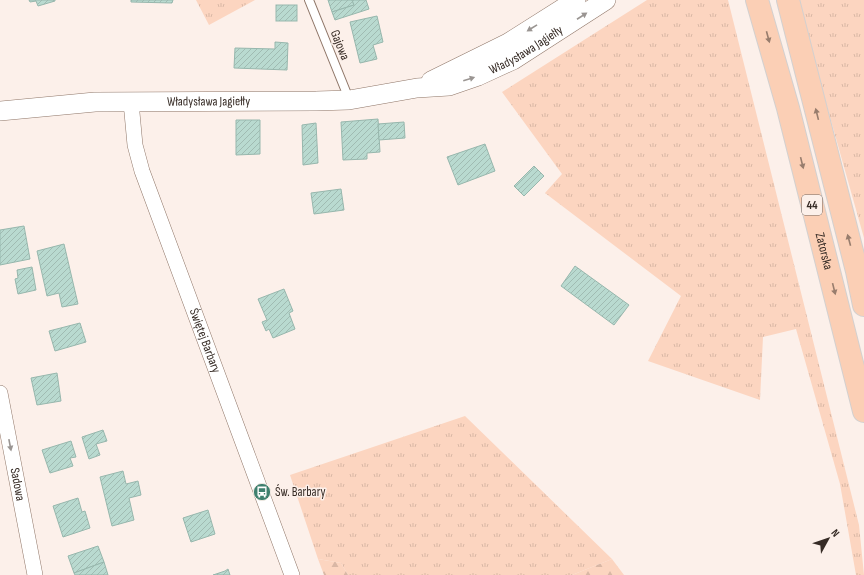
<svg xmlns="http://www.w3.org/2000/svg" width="864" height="575" viewBox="0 0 864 575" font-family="'Sofia Sans Condensed',sans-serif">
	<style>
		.grass { fill: url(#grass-tufts) }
		.forest { fill: url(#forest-firs) }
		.building { fill: url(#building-hatch); stroke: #97b7ad }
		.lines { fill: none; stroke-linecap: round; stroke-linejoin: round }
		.service-casing { stroke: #8f7668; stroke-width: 10 }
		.minor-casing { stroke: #8f7668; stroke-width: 16 }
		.tertiary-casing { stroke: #8f7668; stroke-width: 20 }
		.primary-casing { stroke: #d3d0cf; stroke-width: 24 }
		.service { stroke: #fff; stroke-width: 8 }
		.minor { stroke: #fff; stroke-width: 15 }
		.tertiary { stroke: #fff; stroke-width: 19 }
		.primary { stroke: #fbcfb5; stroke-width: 22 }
		.oneway { fill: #9a9592 }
		.oneway2 { fill: #987d6d }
		.labels { text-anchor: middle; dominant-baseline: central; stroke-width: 3; stroke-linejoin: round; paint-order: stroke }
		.shield { fill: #fcf0ea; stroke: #716660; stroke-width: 1 }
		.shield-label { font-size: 12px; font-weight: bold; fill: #362b25 }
		.street-label { font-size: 13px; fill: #362b25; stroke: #fcf0ea }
		.poi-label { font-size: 13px; fill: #362b25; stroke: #fcf0ea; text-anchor: start }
	</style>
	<defs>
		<pattern id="grass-tufts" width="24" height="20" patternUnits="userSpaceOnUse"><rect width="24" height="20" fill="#fcd5c0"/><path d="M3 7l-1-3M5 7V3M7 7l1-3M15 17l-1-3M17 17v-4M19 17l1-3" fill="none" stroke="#d9b7a5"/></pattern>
		<pattern id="forest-firs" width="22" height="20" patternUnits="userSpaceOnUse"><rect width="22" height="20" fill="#fcd5c0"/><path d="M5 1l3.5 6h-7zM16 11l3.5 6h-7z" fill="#d9b7a5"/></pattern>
		<pattern id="building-hatch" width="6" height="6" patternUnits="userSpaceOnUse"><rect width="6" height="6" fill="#b9dad0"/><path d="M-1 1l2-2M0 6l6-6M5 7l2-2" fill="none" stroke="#a0bbb2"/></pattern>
	</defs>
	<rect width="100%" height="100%" fill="#fcf0ea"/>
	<!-- grass -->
	<g class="grass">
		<path d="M196,0H255L209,25Z"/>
		<path d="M647,0H728L859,525L864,575H856L840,484L796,329L763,337L760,400L648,361L681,296L545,193L562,174L502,92Z"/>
		<path d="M797,0H864V238Z"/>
		<path d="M465,416L612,559L572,575H348L341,563L318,559L290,475Z"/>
	</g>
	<!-- forest -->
	<g class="forest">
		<path d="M318,559L341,563L348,575H324Z"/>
		<path d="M612,559L624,575H572Z"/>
	</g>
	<!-- building -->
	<g class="building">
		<path d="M29,0H55V1L38,6L36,1L30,2Z"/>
		<path d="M131,0H173L172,3L131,2Z"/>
		<path d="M328,0H352L354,5L332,12Z"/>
		<path d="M352,0H366L369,9L335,20L332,12L354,5Z"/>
		<rect x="276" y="5" width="21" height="16"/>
		<path d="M377,16L383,42L373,45L377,59L360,63L350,22Z"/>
		<path d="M275,42L288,43L287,70L234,68L235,48L275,49Z"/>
		<path d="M378,119L380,152L367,153V159L343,160L341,122Z"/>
		<path d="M236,120H260V154L236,155Z"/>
		<path d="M404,122L405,138L379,140L378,124Z"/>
		<path d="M316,123L318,163L303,165L302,125Z"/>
		<path d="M485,144L495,171L458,185L447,157Z"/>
		<path d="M534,166L544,176L524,196L514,186Z"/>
		<path d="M341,189L344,210L314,214L311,193Z"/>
		<path d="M24,226L30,259L0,265V230Z"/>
		<path d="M64,244L78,304L62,307L59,293L47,296L37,251Z"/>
		<path d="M575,266L629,305L614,325L561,286Z"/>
		<path d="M32,267L36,290L18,294L15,279L18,278L17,270Z"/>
		<path d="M284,289L293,311L289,313L295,329L273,338L269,329L266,331L262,322L267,320L258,299Z"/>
		<path d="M80,323L86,342L55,351L49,331Z"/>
		<path d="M57,373L61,401L37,405L31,378Z"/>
		<path d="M103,430L107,441L96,444L100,455L89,459L82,437Z"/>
		<path d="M71,441L76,457L70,458L73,466L50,473L42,450Z"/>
		<path d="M123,471L126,484L138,481L141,495L129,498L134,520L112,526L100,477Z"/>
		<path d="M78,498L82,512L85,511L90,528L63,537L53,506Z"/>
		<path d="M208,510L215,534L191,542L183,518Z"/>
		<path d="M98,546L104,562L74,573L68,556Z"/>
		<path d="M104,562L108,575H75L74,573Z"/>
		<path d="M228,569L230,575H213L225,571Z"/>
	</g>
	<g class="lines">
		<defs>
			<path id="service" d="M309,0L349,99"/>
			<g id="minor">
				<path id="s1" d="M131,102L135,145L142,171L292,575"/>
				<path id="s2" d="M0,393L35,575"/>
			</g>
			<g id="tertiary">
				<path d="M431,81L508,43L576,0"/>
				<path id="s3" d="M0,111L95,102L316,101L349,100L417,88L449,86L478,76L513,60L606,0"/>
			</g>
			<g id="primary">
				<path id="s4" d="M757,0L788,108L864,411"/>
				<path d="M788,0L857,271L864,305"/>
			</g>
		</defs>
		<!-- service casing -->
		<use href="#service" class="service-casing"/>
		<!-- minor casing -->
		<use href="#minor" class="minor-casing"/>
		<!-- tertiary casing -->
		<use href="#tertiary" class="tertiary-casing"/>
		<!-- primary casing -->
		<use href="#primary" class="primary-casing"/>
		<!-- service -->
		<use href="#service" class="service"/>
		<!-- minor -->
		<use href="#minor" class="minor"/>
		<!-- tertiary -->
		<use href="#tertiary" class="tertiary"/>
		<!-- primary -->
		<use href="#primary" class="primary"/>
	</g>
	<!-- one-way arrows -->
	<defs><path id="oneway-solid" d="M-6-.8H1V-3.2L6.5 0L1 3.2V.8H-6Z"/></defs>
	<g class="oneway">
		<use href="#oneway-solid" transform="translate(582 16) rotate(-33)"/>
		<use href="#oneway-solid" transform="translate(532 28) rotate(148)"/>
		<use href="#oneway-solid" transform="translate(469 79) rotate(-17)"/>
		<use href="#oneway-solid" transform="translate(10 445) rotate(79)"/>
	</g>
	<g class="oneway2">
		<use href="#oneway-solid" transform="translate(768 37) rotate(75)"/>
		<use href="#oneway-solid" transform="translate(817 114) rotate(-104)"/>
		<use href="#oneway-solid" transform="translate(802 163) rotate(76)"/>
		<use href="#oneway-solid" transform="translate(849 240) rotate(-105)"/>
		<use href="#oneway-solid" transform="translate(834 289) rotate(76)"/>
	</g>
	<!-- icons -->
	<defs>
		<symbol id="bus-disc" viewBox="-11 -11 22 22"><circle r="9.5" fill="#3f806f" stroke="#fcf0ea"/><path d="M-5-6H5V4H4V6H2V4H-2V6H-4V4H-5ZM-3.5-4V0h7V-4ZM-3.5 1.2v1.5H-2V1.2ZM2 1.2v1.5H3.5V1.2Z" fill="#fff"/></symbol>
	</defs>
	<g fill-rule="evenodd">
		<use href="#bus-disc" x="252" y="482" width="20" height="20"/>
	</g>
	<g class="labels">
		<!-- shield labels -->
		<rect class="shield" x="802" y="195" width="20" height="20" rx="3"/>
		<g class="shield-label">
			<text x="812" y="205">44</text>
		</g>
		<!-- street labels -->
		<g class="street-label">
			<text transform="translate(340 45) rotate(68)">Gajowa</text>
			<text stroke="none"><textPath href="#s3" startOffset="536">Władysława Jagiełły</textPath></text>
			<text stroke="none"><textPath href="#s3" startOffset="209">Władysława Jagiełły</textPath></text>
			<text stroke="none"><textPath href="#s4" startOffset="260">Zatorska</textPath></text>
			<text stroke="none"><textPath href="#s1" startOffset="251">Świętej Barbary</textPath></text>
			<text stroke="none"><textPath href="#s2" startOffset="93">Sadowa</textPath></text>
		</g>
		<!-- poi labels -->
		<g class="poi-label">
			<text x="275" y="492">Św. Barbary</text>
		</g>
	</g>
	<!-- north arrow -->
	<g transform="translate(828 539) rotate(50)" stroke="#fcf0ea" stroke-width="3" paint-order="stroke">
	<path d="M0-3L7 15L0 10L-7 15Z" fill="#362b25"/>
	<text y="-6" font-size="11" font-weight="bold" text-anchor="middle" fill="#362b25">N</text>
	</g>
</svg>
